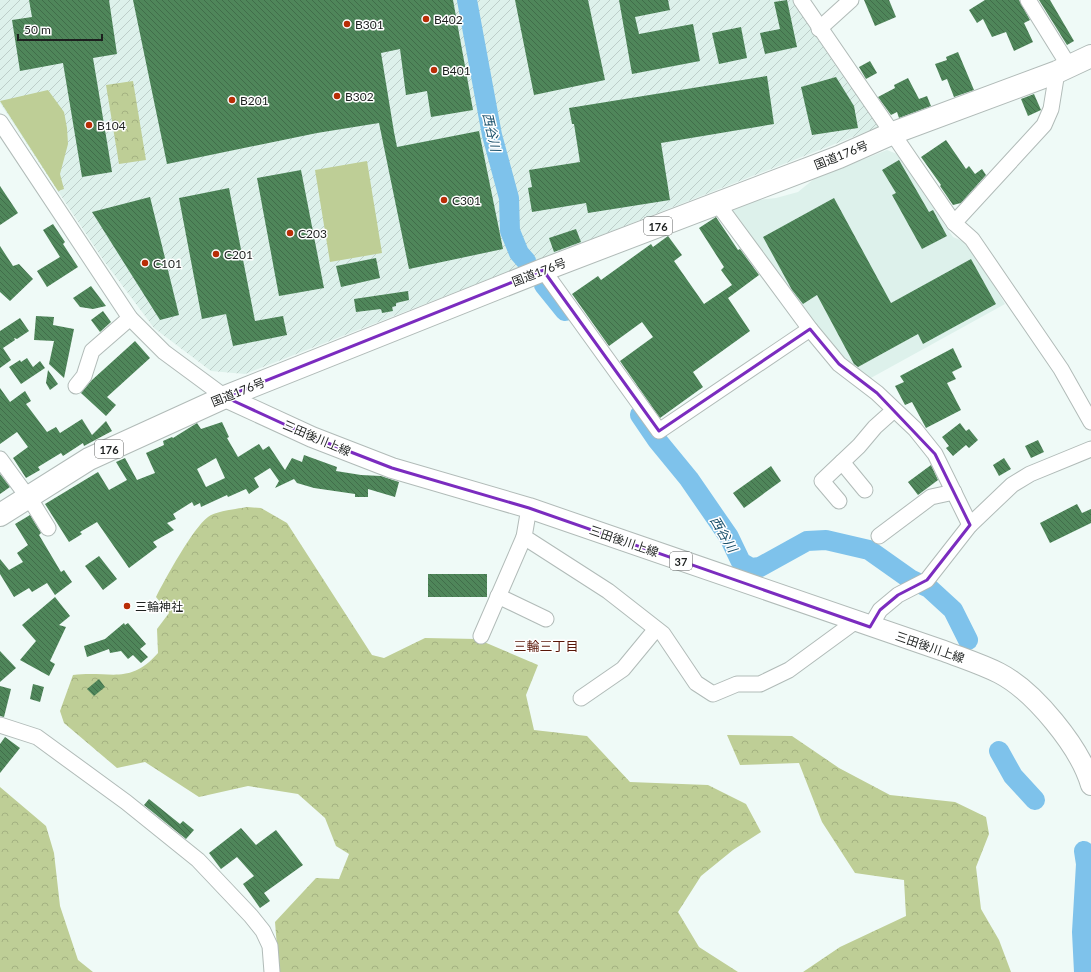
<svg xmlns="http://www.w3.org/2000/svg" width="1091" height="972" viewBox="0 0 1091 972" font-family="Lato,'Noto Sans JP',sans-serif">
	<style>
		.built { fill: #ddf1eb }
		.industrial { fill: url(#industrial-furrows) }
		.grass { fill: #bece96 }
		.forest { fill: url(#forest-crowns) }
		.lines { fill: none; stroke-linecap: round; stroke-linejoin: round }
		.river { stroke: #7ec2eb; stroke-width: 20 }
		.building { fill: url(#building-back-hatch); fill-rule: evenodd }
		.minor-casing { stroke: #b1bbb8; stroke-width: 17 }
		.major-casing { stroke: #b1bbb8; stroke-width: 22 }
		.highway-casing { stroke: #b1bbb8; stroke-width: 24 }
		.minor { stroke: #fff; stroke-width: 15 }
		.major { stroke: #fff; stroke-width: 20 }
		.highway { stroke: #fff; stroke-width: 22 }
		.marked { fill: none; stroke: #7b2cbf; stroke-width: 3; stroke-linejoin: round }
		.poi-dot { fill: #b82d06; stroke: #fff; stroke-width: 1.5 }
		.labels { text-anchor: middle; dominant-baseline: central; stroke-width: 3; stroke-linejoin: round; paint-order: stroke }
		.shield { fill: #fff; stroke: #616362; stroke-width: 1 }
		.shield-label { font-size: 11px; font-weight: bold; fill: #1d201f }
		.poi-label { font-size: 12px; fill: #1d201f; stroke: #fff; text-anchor: start }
		.street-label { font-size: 12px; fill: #1d201f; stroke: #fff }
		.water-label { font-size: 13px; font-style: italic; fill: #1a506b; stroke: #fff }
		.neighbourhood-label { font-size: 13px; fill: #581607; stroke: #fff }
	</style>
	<defs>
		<pattern id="industrial-furrows" width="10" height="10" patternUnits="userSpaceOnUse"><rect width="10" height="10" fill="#ddf1eb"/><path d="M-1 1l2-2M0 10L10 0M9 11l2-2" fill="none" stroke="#bdcec9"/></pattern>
		<pattern id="forest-crowns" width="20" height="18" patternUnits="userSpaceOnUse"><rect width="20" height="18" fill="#bece96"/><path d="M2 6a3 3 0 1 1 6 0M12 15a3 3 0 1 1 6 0" fill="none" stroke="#a3b181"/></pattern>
		<pattern id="building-back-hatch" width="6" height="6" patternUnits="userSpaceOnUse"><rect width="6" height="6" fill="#4f865a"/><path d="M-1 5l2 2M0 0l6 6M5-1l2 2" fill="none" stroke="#416d4a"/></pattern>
	</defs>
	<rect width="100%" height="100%" fill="#effaf7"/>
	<!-- built -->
	<path class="built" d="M887,150L897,154L953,237L967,243L977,256L1005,304L869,379L840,356L727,209L750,201L776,198L798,192L814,179Z"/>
	<!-- industrial -->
	<path class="industrial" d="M0,0H794L881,126L245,374L211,371L154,328L104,261L0,103Z"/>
	<!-- grass -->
	<g class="grass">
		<path d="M48,90L64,112L67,128L68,144L60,174L64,189L58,191L0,101Z"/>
		<path d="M367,161L382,253L330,262L315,170Z"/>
	</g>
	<!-- forest -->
	<g class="forest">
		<path d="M133,81L146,160L119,164L106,85Z"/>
		<path d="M247,507L261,508L287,523L372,655L384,658L425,638L477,639L538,665L526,695L534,730L587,736L630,782L708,785L746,804L761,832L733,850L701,876L678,912L699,947L738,972H279L275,922L316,878L339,879L349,854L336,846L325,818L298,794L248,786L199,797L145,762L117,768L64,723L60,711L73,675C110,670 129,686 158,653L157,629L169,613L156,597C165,579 193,528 208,517C215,511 237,509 247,507Z"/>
		<path d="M727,735L792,736L839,768L890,795L955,802L986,817L989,834L976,867L981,909L999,940L1011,972H803L840,947L906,916L904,880L855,873L822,822L799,763L740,765Z"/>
		<path d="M0,787L46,826L54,853L60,906L78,960L93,972H0Z"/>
	</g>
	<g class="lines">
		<!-- river -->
		<g class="river">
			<path d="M467,0L492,135L509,198L510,231L519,253L526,261"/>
			<path d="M544,285L565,311"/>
			<path d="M640,415L657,440L689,479L729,537L741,562L751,568L760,567L807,541L826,540L869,550L910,579L929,588L953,610L968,640"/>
			<path d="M999,751L1013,776L1035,800"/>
			<path d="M1084,851L1086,864L1082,932L1084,972"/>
		</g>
	</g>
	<!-- building -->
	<g class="building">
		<path d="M29,0H109L117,54L93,58L112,172L82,177L63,63L20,71L12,20L32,17Z"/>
		<path d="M133,0H453L473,110L431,117L427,91L406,95L400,49L381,53L394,132L397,147L479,131L503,249L409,269L379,123L317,133L167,164Z"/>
		<path d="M515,0H588L605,80L534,95Z"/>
		<path d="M619,0H668L670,10L635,17L639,34L693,24L700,61L632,74Z"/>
		<path d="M787,0L797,47L765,54L760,33L780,29L774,2Z"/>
		<path d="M864,0H889L896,17L875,26Z"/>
		<path d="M985,0H1019L1030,20L1024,23L1033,42L1014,51L1006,32L992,37L983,19L977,23L969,10Z"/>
		<path d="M1039,0H1050L1074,41L1067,45Z"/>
		<path d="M741,27L747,58L719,64L712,33Z"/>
		<path d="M958,52L974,90L954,97L947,79L942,81L935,64L947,60L946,57Z"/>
		<path d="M870,61L877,73L866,79L859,67Z"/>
		<path d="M767,76L774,124L661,143L670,200L588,213L586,203L532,212L528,188L532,187L529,170L580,162L574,124H572L569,108Z"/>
		<path d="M836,77L854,106L858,128L812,135L801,87Z"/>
		<path d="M908,78L919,99L927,96L931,106L899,118L897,112L891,115L878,97L895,88L894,85Z"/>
		<path d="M1034,94L1041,110L1028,116L1021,99Z"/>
		<path d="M946,140L966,169L969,166L975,174L982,169L986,175L961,203L953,205L940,186L941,185L921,157Z"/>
		<path d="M899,160L929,212L933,210L947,236L922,249L892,195L896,193L882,170Z"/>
		<path d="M301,170L324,288L279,296L257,178Z"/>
		<path d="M0,186L18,213L0,225Z"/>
		<path d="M229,188L255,321L283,316L287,335L233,346L226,314L202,319L179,198Z"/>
		<path d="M150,197L179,315L160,320L92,212Z"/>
		<path d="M834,198L891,303L971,259L996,304L923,344L918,334L858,367L854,364L817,295L803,304L792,290L763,237Z"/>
		<path d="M716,217L738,250L740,249L759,275L728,298L750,331L693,372L703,387L660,418L620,361L653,337L642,322L609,346L572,294L598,276L601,280L651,244L653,247L668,236L682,255L674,261L704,304L732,285L721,270L724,267L699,228Z"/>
		<path d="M53,224L65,242L63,244L78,267L47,287L37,271L60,257L43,230Z"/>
		<path d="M576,229L581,242L554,252L549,238Z"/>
		<path d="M0,246L13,266L19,264L33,279L10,301L0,292Z"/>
		<path d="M376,258L380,278L341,287L336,266Z"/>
		<path d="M91,286L106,306L93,309L80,307L73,298Z"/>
		<path d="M408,291L409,300L396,303V306L392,307L393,311L382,313L381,309L356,312L354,299Z"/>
		<path d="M103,311L111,322L100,332L91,320Z"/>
		<path d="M36,316L54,317L53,325L74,329L64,378L49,364L54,341L34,340Z"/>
		<path d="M20,318L29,331L17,339L14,338L15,340L3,348L11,360L0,368V331Z"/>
		<path d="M135,341L150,358L107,397L116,405L106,416L81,393L92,380Z"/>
		<path d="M953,348L962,367L952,372L956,379L947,383L961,410L926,428L912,402L905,405L895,386L904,382L900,376Z"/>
		<path d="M27,358L33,367L40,361L45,368L21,384L9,367L20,360L21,362Z"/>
		<path d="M48,370L58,384L50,390L46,383Z"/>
		<path d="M0,388L10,402L25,391L31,401L26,404L47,432L56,427L60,433L82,419L92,435L106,421L112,431L84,446L83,443L63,456L61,453L38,467L40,470L26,478L13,458L28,447L17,432L0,444Z"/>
		<path d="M222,422L229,437L227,438L238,457L259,444L263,450L269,446L285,470L292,458L302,462L304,455L337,467L336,471L361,475L381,476L399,482L395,497L368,489V497H355V494L314,488L297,483L294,479L275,488L279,481L270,468L254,478L259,487L249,494L246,489L228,497L227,495L201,507L200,503L194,506L192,502L173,514L176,519L167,523L174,530L153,542L157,547L129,568L97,522L80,532L82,534L69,542L45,504L98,472L109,490L127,480L116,462L125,458L137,480L155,473L146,453L164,445L163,441L172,437L173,438L197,423L201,429ZM216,458L225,478L206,487L197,469Z"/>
		<path d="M960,423L966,431L969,429L978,440L969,448L966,445L953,456L946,448L949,446L942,437Z"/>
		<path d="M1038,440L1044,452L1031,458L1025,446Z"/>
		<path d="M1004,458L1011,469L999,476L993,465Z"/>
		<path d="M931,465L938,480L918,495L908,482Z"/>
		<path d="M771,466L781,481L744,508L733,493Z"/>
		<path d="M0,474L10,487L0,494Z"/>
		<path d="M1077,504L1082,513L1091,509V523L1050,543L1040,523Z"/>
		<path d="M30,515L41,533L39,535L61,572L64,570L72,582L55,595L47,583L32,592L29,588L14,597L0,574V559L9,570L23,562L17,553L28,545L15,524Z"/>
		<path d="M99,556L117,579L103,590L85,566Z"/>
		<rect x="428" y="574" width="59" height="23"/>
		<path d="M55,597L70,616L59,625L66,627L50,661L55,664L49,676L20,660L36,641L22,625Z"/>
		<path d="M124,623L125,625L128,623L146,644L140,649L148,657L141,663L133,655L128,659L121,651L110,653L109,649L87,657L84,646L105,639Z"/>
		<path d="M0,651L16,668L0,682Z"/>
		<path d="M99,679L105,687L94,696L87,689Z"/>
		<path d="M33,684L44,687L40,702L30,699Z"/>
		<path d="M0,686L11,689L4,717L0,716Z"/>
		<path d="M5,737L20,748L0,773V744Z"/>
		<path d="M149,799L180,824L183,821L194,830L186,839L144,805Z"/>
		<path d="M241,828L256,845L276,830L303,865L264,893L270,901L260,908L243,884L254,876L237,857L221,869L209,853Z"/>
	</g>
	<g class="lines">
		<defs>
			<g id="minor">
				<path d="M801,0L954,223L972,239L1061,369L1091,422"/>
				<path d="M1028,0L1069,66"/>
				<path d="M819,29L851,0"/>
				<path d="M0,122L130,318L164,352L225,397"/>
				<path d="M717,203L810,329L839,364L877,393L915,429L935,454L970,525"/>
				<path d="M954,223L1044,125L1051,109L1057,72"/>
				<path d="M543,270L659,431L810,329"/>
				<path d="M76,386L84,376L92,351L130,318"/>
				<path d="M0,459L35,507L48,528"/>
				<path d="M842,462L865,490"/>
				<path d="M839,501L822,481L859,446L875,427L894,410"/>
				<path d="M529,508L524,537L608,591L663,634L696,683L713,694L737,684H760L789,670L856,621"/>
				<path d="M879,536L931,497L954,492"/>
				<path d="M498,596L546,619"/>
				<path d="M870,627L880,610L898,595L927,580L970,525L1012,485L1030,474L1091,449"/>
				<path d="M481,636L524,537"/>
				<path d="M581,698L623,669L656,629"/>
				<path d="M0,725L37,737L126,802L198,860L251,916L263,931L270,946L272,972"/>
			</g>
			<path id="major" d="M225,397L312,437L392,468L529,508L944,651C962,658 981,664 999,673C1034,691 1080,747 1091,785"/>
			<path id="highway" d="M0,515L89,459L225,397L543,270L839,157L893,133L1057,72L1091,56"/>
		</defs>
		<!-- minor casing -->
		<use href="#minor" class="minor-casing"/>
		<!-- major casing -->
		<use href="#major" class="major-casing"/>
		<!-- highway casing -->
		<use href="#highway" class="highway-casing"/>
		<!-- minor -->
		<use href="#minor" class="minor"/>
		<!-- major -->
		<use href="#major" class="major"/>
		<!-- highway -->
		<use href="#highway" class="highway"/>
	</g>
	<!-- marked area -->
	<path class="marked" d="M543,270L659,431L810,329L839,364L877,393L935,454L970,525L927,580L898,595L880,610L870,627L529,508L392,468L312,437L225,397Z"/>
	<!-- markers -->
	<g class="poi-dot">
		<circle cx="426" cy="19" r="4"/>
		<circle cx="347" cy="24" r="4"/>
		<circle cx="434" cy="70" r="4"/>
		<circle cx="337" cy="96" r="4"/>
		<circle cx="232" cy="100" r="4"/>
		<circle cx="89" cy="125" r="4"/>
		<circle cx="444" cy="200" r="4"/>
		<circle cx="290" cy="233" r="4"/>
		<circle cx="216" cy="254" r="4"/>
		<circle cx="145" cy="263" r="4"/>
		<circle cx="127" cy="606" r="4"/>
	</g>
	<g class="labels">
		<!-- shield labels -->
		<g class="shield">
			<rect x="644" y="217" width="28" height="18" rx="3"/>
			<rect x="95" y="440" width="28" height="18" rx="3"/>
			<rect x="670" y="552" width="22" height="18" rx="3"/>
		</g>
		<g class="shield-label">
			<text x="658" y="226">176</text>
			<text x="109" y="449">176</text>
			<text x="681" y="561">37</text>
		</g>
		<!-- poi labels -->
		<g class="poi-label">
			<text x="434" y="19">B402</text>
			<text x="355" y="24">B301</text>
			<text x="442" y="70">B401</text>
			<text x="345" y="96">B302</text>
			<text x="240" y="100">B201</text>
			<text x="97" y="125">B104</text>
			<text x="452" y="200">C301</text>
			<text x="298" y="233">C203</text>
			<text x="224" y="254">C201</text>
			<text x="153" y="263">C101</text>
			<text x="135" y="606">三輪神社</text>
		</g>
		<!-- street labels -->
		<g class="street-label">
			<text transform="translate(841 155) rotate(-22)">国道176号</text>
			<text transform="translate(539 272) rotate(-21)">国道176号</text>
			<text transform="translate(238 392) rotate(-22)">国道176号</text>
			<text transform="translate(317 438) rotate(23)">三田後川上線</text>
			<text transform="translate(624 541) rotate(19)">三田後川上線</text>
			<text transform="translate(930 647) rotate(19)">三田後川上線</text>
		</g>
		<!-- water labels -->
		<g class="water-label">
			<text transform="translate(492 132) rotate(77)">西谷川</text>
			<text transform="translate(724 534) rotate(59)">西谷川</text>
		</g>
		<!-- neighbourhood labels -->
		<g class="neighbourhood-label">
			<text x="546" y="646">三輪三丁目</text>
		</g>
	</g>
	<!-- scale -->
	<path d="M18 34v6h84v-6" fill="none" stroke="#1d201f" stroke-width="2"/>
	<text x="24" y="34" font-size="12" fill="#1d201f" stroke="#ffffff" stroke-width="3" paint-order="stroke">50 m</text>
</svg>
